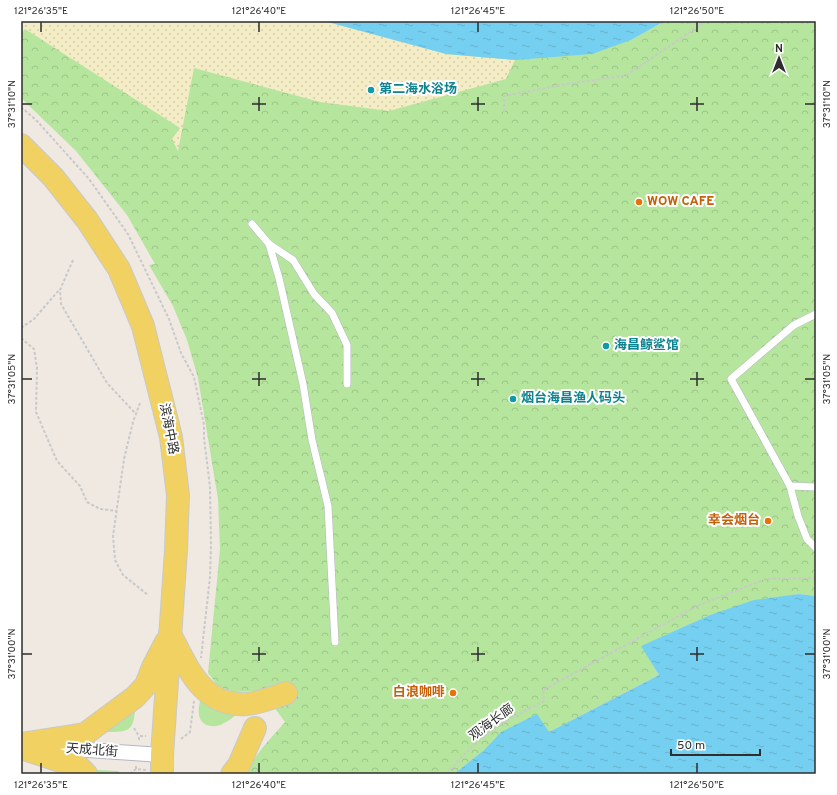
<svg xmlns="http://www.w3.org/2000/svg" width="837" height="795" viewBox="0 0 837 795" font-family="Overpass,'Noto Sans SC',sans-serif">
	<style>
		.grass { fill: #b6e59e }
		.forest { fill: url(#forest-crowns) }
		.sand { fill: url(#sand-dots) }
		.water { fill: url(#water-ripples) }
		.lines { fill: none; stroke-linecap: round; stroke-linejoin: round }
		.service-casing { stroke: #b4b7c1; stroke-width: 8 }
		.minor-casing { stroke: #b4b7c1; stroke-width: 16 }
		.primary-casing { stroke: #c9c9c9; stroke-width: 24 }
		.path { stroke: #c9c9c9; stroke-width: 2; stroke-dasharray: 3 2; stroke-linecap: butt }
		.service { stroke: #fff; stroke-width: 7 }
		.minor { stroke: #fff; stroke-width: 14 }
		.primary { stroke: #f2d163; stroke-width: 22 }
		.ticks { fill: none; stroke: #2e2e2e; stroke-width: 1.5 }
		.culture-dot { fill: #0f9aa8; stroke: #fff; stroke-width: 1.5 }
		.food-dot { fill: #e8710a; stroke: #fff; stroke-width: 1.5 }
		.labels { text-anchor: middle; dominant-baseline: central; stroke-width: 4; stroke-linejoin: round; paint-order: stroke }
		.culture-label { font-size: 13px; font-weight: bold; fill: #0d838f; stroke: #fff; text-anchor: start }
		.food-label { font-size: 13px; font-weight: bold; fill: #c56008; stroke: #fff; text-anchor: end }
		.street-label { font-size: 13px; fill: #2e2e2e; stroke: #fff }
		.neatline { fill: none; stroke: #2e2e2e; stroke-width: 1.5 }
		.ticks-label { font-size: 10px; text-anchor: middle; fill: #2e2e2e }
	</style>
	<defs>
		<pattern id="forest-crowns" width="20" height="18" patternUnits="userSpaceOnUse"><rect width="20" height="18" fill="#b6e59e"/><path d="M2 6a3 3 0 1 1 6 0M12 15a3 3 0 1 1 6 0" fill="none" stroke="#9dc588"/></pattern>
		<pattern id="sand-dots" width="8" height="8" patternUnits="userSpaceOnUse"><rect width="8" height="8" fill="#f3ecc5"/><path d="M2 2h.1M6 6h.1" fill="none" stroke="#d1cbaa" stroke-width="1.8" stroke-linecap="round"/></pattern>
		<pattern id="water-ripples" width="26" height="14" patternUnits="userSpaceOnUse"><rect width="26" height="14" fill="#75cff0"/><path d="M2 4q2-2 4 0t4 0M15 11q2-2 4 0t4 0" fill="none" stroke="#66b2ce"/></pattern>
	</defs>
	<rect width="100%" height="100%" fill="#efe9e1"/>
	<!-- grass -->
	<g class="grass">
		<path d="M201,696L237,714C233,717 229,721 224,723C215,729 201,727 199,715C198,708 200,702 201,696Z"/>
		<path d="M135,704C135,733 128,732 103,732Z"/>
		<path d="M98,770L118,771L122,774H96L94,772Z"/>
	</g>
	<!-- forest -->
	<path class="forest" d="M21,21H324L446,54L631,40L665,21H816V596L799,594L710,615L642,646L659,675L549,732H501L484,750L454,774H243L263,747L285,722L262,691L234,692L218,686L208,673L220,549L218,499L198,378L187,340L173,306L149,265L155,264L127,215L76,151L21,98Z"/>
	<!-- sand -->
	<path class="sand" d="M21,21H324L446,54L515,60L506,79L389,111L320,102L194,68L178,151L172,139L180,128L25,29L21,34Z"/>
	<!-- water -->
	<g class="water">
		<path d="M324,21H665L631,40L592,54L515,60L446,54Z"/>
		<path d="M799,594L816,596V774H454L484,750L501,732L537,714L549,732L659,675L641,646L710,615L754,600Z"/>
	</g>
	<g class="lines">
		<defs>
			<g id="service">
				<path d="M252,224L269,244L279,278L303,384L312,440L328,506L335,642"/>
				<path d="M269,244L293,260L314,294L332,313L347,345V384"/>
				<path d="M816,314L794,325L731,379L790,486L798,516L807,539L816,548"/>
				<path d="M790,486L816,487"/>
			</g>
			<path id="minor" d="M43,747L162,755"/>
			<g id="primary">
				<path d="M21,145L53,177L87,220L119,269L143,326L171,437L178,495L176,550L162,755V774"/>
				<path d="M170,634C188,668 202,707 247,704C260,703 274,697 286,693"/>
				<path d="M21,744L85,734L97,725L135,697L146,685L153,667L166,642"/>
				<path d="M21,748L79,767L86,774"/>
				<path d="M232,774L239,765L255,728"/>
			</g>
		</defs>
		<!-- service casing -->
		<use href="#service" class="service-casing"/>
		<!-- minor casing -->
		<use href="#minor" class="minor-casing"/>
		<!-- primary casing -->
		<use href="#primary" class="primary-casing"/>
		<!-- path -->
		<g class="path">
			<path d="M21,107L37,121L89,179L128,234L169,319L181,353L194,377L204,425V438L210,487L211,544L210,577L201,658"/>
			<path d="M504,112V96L561,85L627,75L706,21"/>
			<path d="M73,260L60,290L61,304L107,383L136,414"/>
			<path d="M21,328L34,319L59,290"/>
			<path d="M21,338L34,349L37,368L36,412L57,461L80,486L87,502L100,509L117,511"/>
			<path d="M140,403L133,422L124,459L113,536L115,560L123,575L148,595"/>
			<path d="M134,728L139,736"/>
			<path d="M181,739L190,732L194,701"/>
			<path d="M139,740V736H146"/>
			<path d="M136,766V769L146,770"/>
			<path d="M130,774L136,769"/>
			<path d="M447,774C463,754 485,733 508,720C520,713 532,707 544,701L543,690L699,605L766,579L809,578L816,579"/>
		</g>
		<!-- service -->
		<use href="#service" class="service"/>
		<!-- minor -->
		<use href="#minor" class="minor"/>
		<!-- primary -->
		<use href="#primary" class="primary"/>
	</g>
	<!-- ticks -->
	<path class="ticks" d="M41,22V32M259,22V32M478,22V32M697,22V32M259,97V111M478,97V111M697,97V111M22,104H32M252,104H266M471,104H485M690,104H704M805,104H815M259,372V386M478,372V386M697,372V386M22,379H32M252,379H266M471,379H485M690,379H704M805,379H815M259,647V661M478,647V661M697,647V661M22,654H32M252,654H266M471,654H485M690,654H704M805,654H815M41,763V773M259,763V773M478,763V773M697,763V773"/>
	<!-- markers -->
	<g class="culture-dot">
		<circle cx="371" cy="90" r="4"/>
		<circle cx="606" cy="346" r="4"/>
		<circle cx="513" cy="399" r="4"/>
	</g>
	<g class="food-dot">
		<circle cx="639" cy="202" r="4"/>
		<circle cx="768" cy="521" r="4"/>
		<circle cx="453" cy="693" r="4"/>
	</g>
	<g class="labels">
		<!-- culture labels -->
		<g class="culture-label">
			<text x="379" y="90">第二海水浴场</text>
			<text x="614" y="346">海昌鲸鲨馆</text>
			<text x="521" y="399">烟台海昌渔人码头</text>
		</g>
		<!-- food labels -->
		<g class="food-label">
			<text x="647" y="202" text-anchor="start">WOW CAFE</text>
			<text x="760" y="521">幸会烟台</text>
			<text x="445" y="693">白浪咖啡</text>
		</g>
		<!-- street labels -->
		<g class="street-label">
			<text transform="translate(168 429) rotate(79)">滨海中路</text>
			<text transform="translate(492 723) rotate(-36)">观海长廊</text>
			<text transform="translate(92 751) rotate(4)">天成北街</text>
		</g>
	</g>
	<!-- border -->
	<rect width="837" height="795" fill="none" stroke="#ffffff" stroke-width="44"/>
	<!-- north arrow -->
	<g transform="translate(779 58)" stroke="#ffffff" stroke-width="3" paint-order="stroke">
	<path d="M0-3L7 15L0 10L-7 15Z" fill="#2e2e2e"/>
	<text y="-6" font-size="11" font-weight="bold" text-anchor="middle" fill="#2e2e2e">N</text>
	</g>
	<!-- scale -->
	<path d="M671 749v6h89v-6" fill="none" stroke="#2e2e2e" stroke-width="2"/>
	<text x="677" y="749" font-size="12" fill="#2e2e2e" stroke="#ffffff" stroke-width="3" paint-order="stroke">50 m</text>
	<rect x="22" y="22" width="793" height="751" class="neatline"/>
	<g class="ticks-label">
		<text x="41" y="14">121°26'35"E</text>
		<text x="259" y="14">121°26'40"E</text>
		<text x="478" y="14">121°26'45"E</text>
		<text x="697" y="14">121°26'50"E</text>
		<text transform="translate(11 104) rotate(-90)" y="4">37°31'10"N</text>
		<text transform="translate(826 104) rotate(-90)" y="4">37°31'10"N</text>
		<text transform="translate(11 379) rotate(-90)" y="4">37°31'05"N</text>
		<text transform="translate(826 379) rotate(-90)" y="4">37°31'05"N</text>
		<text transform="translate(11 654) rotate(-90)" y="4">37°31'00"N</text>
		<text transform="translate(826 654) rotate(-90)" y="4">37°31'00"N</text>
		<text x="41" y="788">121°26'35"E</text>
		<text x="259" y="788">121°26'40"E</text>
		<text x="478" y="788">121°26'45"E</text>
		<text x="697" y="788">121°26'50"E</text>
	</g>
</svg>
